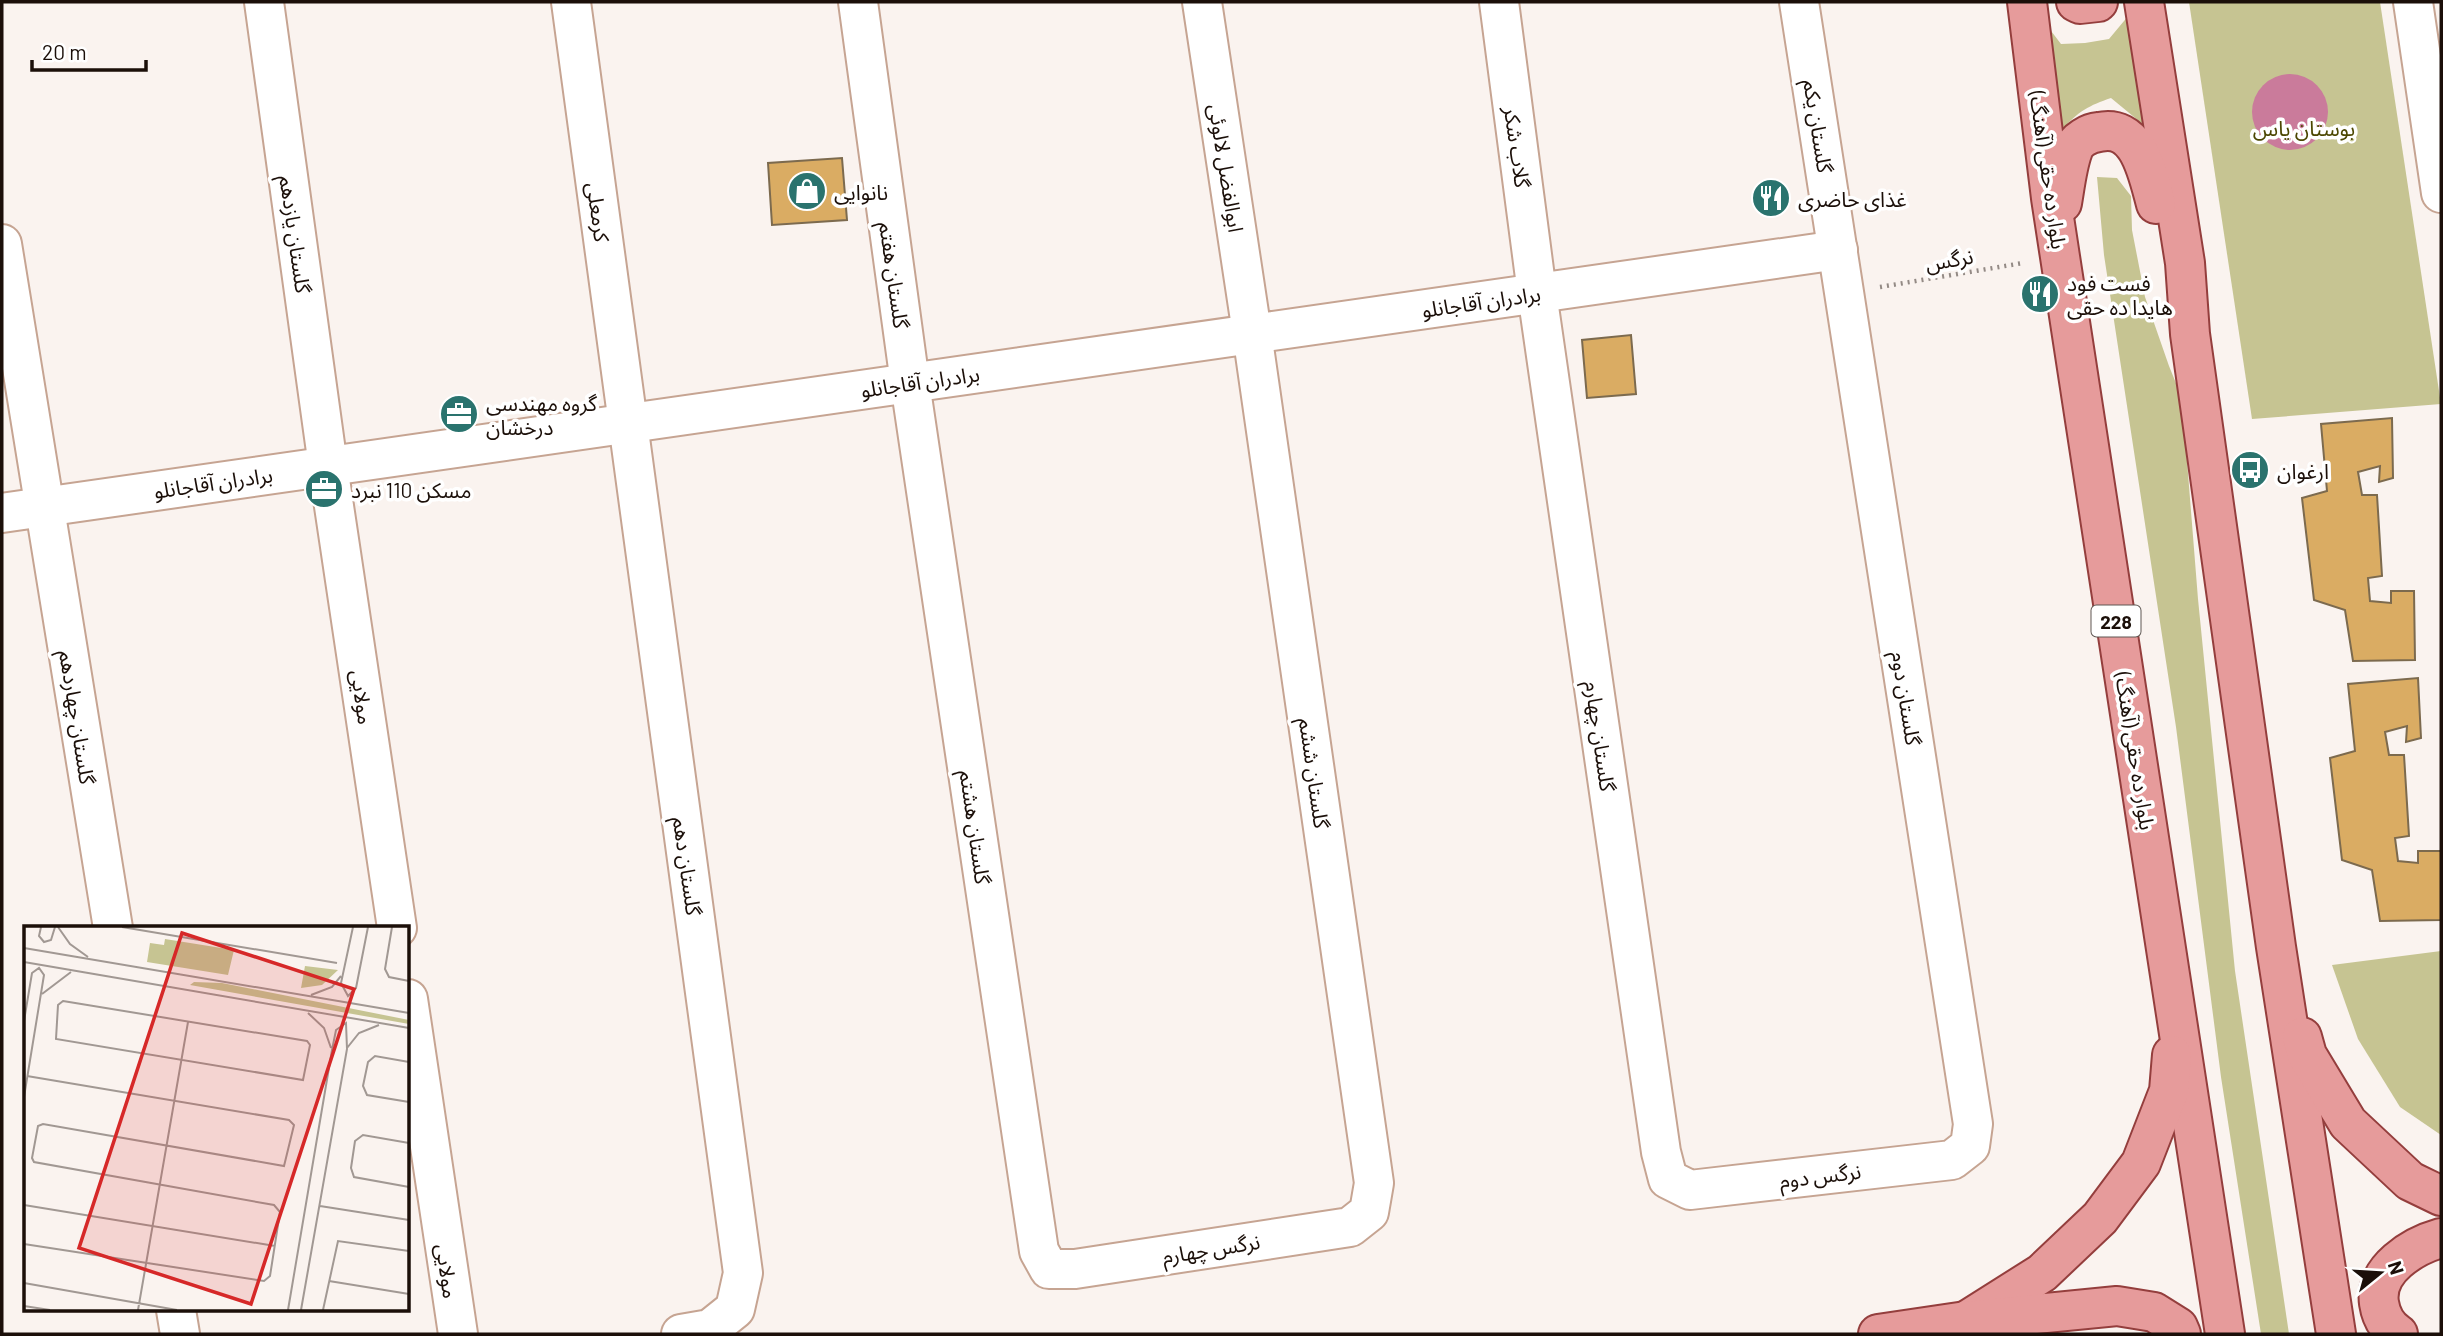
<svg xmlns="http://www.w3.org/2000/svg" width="2443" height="1336" viewBox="0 0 2443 1336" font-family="Barlow,'Noto Sans Arabic',sans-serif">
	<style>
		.green { fill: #c6c492 }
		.water { fill: #ca7b9b }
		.building { fill: #daac63; stroke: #7c6a4e; stroke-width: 2 }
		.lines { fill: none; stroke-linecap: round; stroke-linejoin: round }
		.minor-casing { stroke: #c6a492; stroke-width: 42 }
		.major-casing { stroke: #943e3d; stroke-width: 42 }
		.path { stroke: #938a85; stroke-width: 4.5; stroke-dasharray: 2 5; stroke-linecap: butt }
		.minor { stroke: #fff; stroke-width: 38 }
		.major { stroke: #e69b9b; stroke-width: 38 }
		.labels { text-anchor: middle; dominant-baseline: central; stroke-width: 7; stroke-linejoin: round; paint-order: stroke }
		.shield { fill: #fff; stroke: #5f5753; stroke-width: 2 }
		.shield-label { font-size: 19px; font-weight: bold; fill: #1b0f09 }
		.street-label { font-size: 21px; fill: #1b0f09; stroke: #fff }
		.park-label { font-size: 21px; fill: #4c4702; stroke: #fff }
		.poi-label { font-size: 21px; fill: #1b0f09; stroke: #fff; text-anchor: start }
		.inset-road { fill: none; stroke: #a19893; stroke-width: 2 }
		.view { fill: #d62828; fill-opacity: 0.15; stroke: #d62828; stroke-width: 3.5 }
		.inset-edge { fill: none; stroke: #1b0f09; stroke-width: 3.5 }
	</style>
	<rect width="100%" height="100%" fill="#faf3ef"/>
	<!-- green -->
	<g class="green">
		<path d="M2189,2H2380L2441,404L2252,419Z"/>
		<path d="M2129,15L2145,126L2111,98C2090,105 2077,112 2063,129L2045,23L2061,44L2085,43L2109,39Z"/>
		<path d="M2097,177L2117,178L2131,196L2132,230L2145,297L2169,366L2182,398L2198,599L2235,971L2289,1334H2261L2221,1077L2176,727L2104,255Z"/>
		<path d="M2441,951V1135L2400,1107L2358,1039L2332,965Z"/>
	</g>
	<!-- water -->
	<circle class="water" cx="2290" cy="112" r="38"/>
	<!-- building -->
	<g class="building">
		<path d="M842,158L847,220L772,225L768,163Z"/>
		<path d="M1631,335L1636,394L1587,398L1582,340Z"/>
		<path d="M2392,418L2393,478L2379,482L2380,466L2358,472L2362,495H2377L2382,576L2368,578L2370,601L2391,603V591H2414L2415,660L2353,661L2345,610L2314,600L2302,498L2327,491L2321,424Z"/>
		<path d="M2418,678L2421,738L2406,742L2407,726L2385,732L2389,755H2404L2409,836L2395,838L2398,861L2418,863V851H2441V920L2380,921L2372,870L2342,860L2330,758L2355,751L2348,684Z"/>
	</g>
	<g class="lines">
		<defs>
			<g id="minor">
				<path d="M264,2L328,466L397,928"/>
				<path d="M571,2L743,1273L735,1309L710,1329L681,1334"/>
				<path d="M858,2L910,383L1039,1251L1049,1269H1075L1350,1227L1369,1212L1374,1183L1252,333L1202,2"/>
				<path d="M1499,2L1537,293L1661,1152L1668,1179L1690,1190L1952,1160L1970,1146L1973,1124L1799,2"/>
				<path d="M2413,2L2441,193"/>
				<path d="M2,244L113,928"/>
				<path d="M2,513L1838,250"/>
				<path d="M408,999L458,1334"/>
				<path d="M176,1310L180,1334"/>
			</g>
			<g id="major">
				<path d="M2027,2L2051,198L2225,1334"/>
				<path d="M2076,2L2080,4L2098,2"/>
				<path d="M2144,2L2185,263L2190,334L2276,947L2336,1334"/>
				<path d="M2062,203C2065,186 2067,166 2073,150C2076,140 2089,133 2099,132C2139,123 2148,175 2156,204"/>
				<path d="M2302,1037L2307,1055L2348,1123L2410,1181L2441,1196"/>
				<path d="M1966,1321L2042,1273L2100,1218L2141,1163L2169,1091L2172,1055"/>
				<path d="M1878,1334L1966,1321L2117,1306L2154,1312L2178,1327L2181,1334"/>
				<path d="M2398,1334C2387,1327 2381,1316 2379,1303C2374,1269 2413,1246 2441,1238"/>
			</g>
		</defs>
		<!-- minor casing -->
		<use href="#minor" class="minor-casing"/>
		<!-- major casing -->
		<use href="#major" class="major-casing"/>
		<!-- path -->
		<path class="path" d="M1880,287L2023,263"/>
		<!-- minor -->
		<use href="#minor" class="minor"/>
		<!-- major -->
		<use href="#major" class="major"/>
	</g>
	<!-- icons -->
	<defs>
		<symbol id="shop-disc" viewBox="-11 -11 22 22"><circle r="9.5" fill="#2a736e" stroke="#fff"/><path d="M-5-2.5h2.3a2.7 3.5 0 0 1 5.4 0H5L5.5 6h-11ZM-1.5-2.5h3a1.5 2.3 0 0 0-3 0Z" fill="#fff"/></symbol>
		<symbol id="restaurant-disc" viewBox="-11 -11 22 22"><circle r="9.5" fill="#2a736e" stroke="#fff"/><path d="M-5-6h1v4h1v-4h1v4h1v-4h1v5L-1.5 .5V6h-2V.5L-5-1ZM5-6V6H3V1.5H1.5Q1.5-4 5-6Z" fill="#fff"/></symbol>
		<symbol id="office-disc" viewBox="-11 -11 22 22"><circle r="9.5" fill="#2a736e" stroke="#fff"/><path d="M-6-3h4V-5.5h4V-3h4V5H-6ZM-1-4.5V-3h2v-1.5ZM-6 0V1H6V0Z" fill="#fff"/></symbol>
		<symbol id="bus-disc" viewBox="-11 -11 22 22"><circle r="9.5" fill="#2a736e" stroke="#fff"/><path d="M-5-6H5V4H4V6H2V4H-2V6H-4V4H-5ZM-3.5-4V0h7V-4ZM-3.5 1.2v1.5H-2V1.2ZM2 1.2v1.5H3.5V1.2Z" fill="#fff"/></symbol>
	</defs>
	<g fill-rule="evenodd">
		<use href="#shop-disc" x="785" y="169" width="44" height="44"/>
		<use href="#restaurant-disc" x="1749" y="176" width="44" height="44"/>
		<use href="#restaurant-disc" x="2018" y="272" width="44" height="44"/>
		<use href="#office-disc" x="437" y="392" width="44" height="44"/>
		<use href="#bus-disc" x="2228" y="448" width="44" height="44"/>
		<use href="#office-disc" x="302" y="467" width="44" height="44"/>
	</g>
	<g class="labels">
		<!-- shield labels -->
		<rect class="shield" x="2091.5" y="605.5" width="49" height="31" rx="5"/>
		<g class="shield-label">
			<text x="2116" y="621">228</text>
		</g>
		<!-- street labels -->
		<g class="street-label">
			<text transform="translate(1819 126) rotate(81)">گلستان یکم</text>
			<text transform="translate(1518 147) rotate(82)">گلاب شکر</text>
			<text transform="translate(1227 168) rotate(81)">ابوالفضل لالوئی</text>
			<text transform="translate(2049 170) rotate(82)">بلوار ده حقی (آهنگ)</text>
			<text transform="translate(599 212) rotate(82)">کرمعلی</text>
			<text transform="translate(296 234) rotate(82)">گلستان یازدهم</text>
			<text transform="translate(1949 259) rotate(-10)">نرگس</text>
			<text transform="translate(895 275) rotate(82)">گلستان هفتم</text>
			<text transform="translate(1481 301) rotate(-8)">برادران آقاجانلو</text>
			<text transform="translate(920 381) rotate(-8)">برادران آقاجانلو</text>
			<text transform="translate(213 482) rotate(-8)">برادران آقاجانلو</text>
			<text transform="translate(363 697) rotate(82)">مولایی</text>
			<text transform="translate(1907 698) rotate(81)">گلستان دوم</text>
			<text transform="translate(78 717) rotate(81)">گلستان چهاردهم</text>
			<text transform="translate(1601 736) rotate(82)">گلستان چهارم</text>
			<text transform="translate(2136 751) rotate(81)">بلوار ده حقی (آهنگ)</text>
			<text transform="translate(1315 773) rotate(82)">گلستان ششم</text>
			<text transform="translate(976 827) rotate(82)">گلستان هشتم</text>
			<text transform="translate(688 866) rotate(82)">گلستان دهم</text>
			<text transform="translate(1820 1175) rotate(-7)">نرگس دوم</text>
			<text transform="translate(1211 1248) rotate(-9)">نرگس چهارم</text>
			<text transform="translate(448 1271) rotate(82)">مولایی</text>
		</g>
		<!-- park labels -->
		<g class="park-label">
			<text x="2304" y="127">بوستان یاس</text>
		</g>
		<!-- poi labels -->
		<g class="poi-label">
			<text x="834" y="191">نانوایی</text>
			<text x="1798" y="198">غذای حاضری</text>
			<text x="2067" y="282">فست فود<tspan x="2067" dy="24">هایدا ده حقی</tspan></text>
			<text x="486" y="402">گروه مهندسی<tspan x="486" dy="24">درخشان</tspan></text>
			<text x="2277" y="470">ارغوان</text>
			<text x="351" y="489">مسکن 110 نبرد</text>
		</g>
	</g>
	<!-- overview -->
	<g transform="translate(24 926)">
		<rect width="385" height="385" fill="#faf3ef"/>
		<path d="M141,13L210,24L204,49L123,36L126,17L140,19ZM281,40L314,44L298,59L277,62ZM170,56L198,57L385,94V98L166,59Z" fill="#c6c492"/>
		<path class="inset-road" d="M17,1L15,10L20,16L27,14L31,1M34,1L46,18L64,31M98,1L313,37M329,1L317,57L324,70L332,62L344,1M368,1L361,43L365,51L385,55M0,22L385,87M0,36L385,102M18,68L47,46M287,69L308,61L317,50M39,75L283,115L286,119L279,154L32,113L34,79ZM284,87L300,102L307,122M0,95L8,47L15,42L20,49L0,171M323,122L335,107L355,99M385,136L351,130L344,136L339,160L343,169L385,176M385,217L339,209L331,215L327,242L330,251L385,261M0,279L251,320M296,280L385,294M0,318L240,355L246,350L256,286L250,279L10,236L8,232L14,200L19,198L260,240L270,199L265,194L3,150M305,355L385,368M0,357L153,384M0,380L26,384M114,384L164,96M264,384L308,124L312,104L322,97L323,123L277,384M299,384L314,315L385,325"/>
		<path class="view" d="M158,7L330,63L227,378L55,322Z"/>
		<rect width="385" height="385" class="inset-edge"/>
	</g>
	<!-- border -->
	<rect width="2443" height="1336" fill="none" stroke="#1b0f09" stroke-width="7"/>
	<!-- north arrow -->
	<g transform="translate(2380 1273) rotate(72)" stroke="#ffffff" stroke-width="5" paint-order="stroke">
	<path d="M0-5L12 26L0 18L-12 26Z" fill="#1b0f09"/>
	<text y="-10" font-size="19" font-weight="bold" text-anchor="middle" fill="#1b0f09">N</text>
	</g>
	<!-- scale -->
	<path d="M32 60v10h114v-10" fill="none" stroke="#1b0f09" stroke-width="3.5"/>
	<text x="42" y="60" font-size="21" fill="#1b0f09" stroke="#ffffff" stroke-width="5" paint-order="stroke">20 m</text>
</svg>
